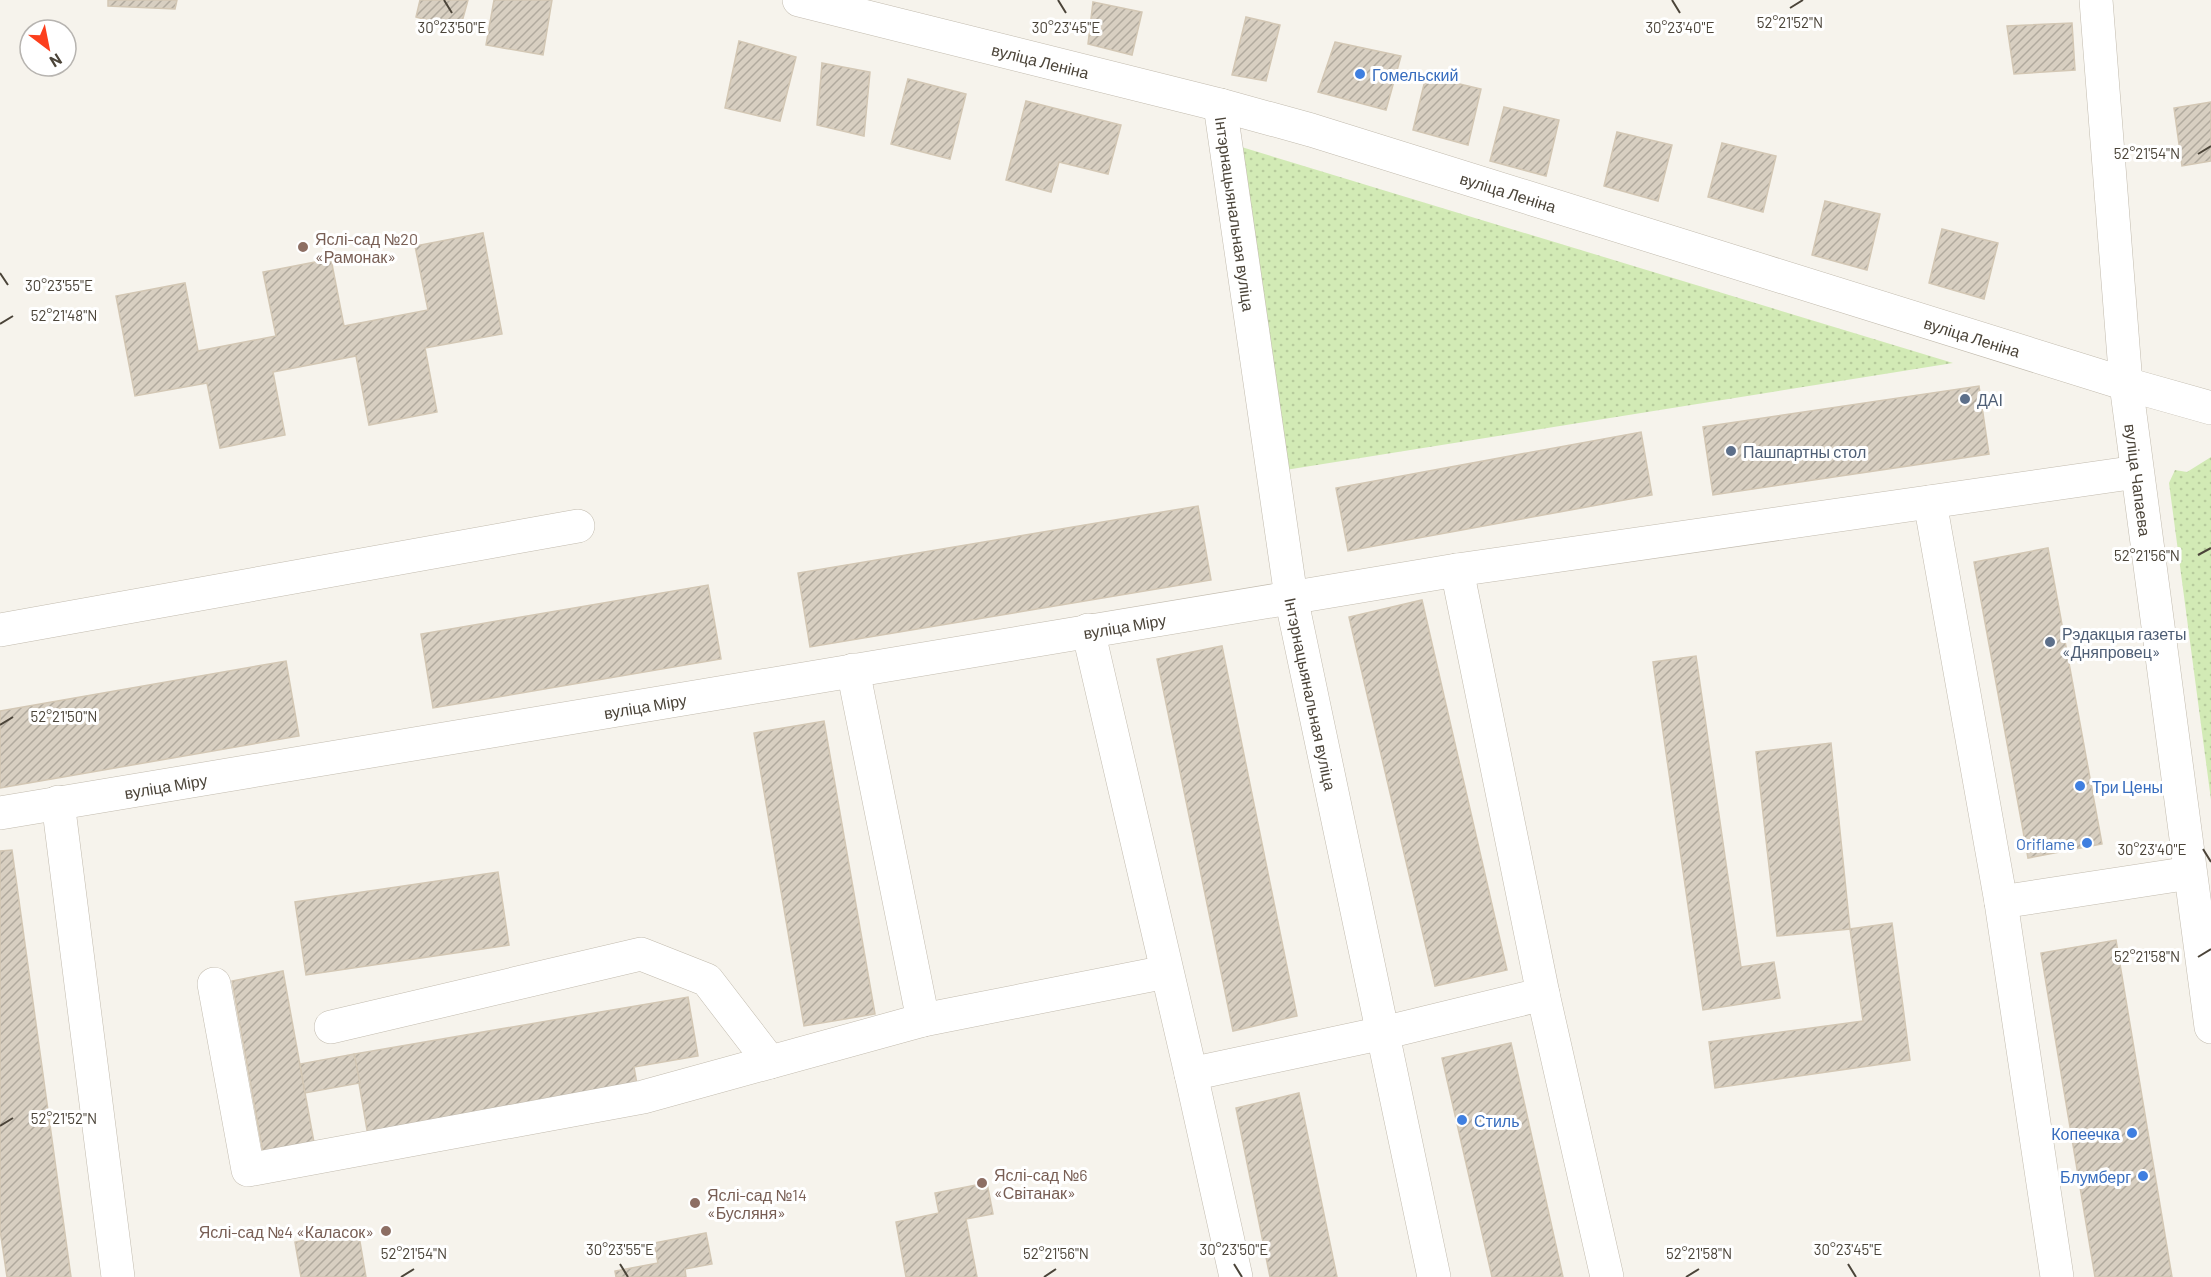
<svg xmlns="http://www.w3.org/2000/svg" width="2211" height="1277" viewBox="0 0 2211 1277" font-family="Barlow,sans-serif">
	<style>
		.grass { fill: url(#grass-dots) }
		.building { fill: url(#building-hatch); stroke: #d3c7b4; stroke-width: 1.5 }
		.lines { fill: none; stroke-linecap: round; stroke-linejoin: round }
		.minor-casing { stroke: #c2bbae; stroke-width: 34 }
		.minor { stroke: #fff; stroke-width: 33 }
		.ticks { fill: none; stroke: #4b4439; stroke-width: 2 }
		.shop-dot { fill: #3f7fe0; stroke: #fff; stroke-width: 2 }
		.education-dot { fill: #8d6e63; stroke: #fff; stroke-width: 2 }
		.service-dot { fill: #5c6f8a; stroke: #fff; stroke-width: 2 }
		.labels { text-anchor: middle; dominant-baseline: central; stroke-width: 6; stroke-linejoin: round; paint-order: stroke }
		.street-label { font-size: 16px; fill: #4b4439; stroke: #fff }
		.shop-label { font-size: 16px; fill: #366cbe; stroke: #fff; text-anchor: start }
		.education-label { font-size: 16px; fill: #785e54; stroke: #fff; text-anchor: start }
		.service-label { font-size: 16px; fill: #4e5e75; stroke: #fff; text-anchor: start }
		.ticks-label { font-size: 15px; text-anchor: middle; fill: #4b4439; stroke: #fff; stroke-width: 6; stroke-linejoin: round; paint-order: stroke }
	</style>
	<defs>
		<pattern id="grass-dots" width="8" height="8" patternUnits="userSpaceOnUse" patternTransform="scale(1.5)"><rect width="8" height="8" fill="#d2eab5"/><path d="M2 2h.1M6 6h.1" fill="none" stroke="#b6ca9c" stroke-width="1.8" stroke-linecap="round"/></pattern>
		<pattern id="building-hatch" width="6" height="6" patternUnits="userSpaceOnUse" patternTransform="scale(1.5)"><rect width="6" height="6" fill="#d8cfc1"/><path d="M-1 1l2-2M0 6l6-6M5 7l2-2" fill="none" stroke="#b1aa9e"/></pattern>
	</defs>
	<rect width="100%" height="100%" fill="#f6f3ec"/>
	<!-- grass -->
	<g class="grass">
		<path d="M1225,142L1953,363L1273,472Z"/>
		<path d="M2211,457V800L2169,483L2175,470L2187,472Z"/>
	</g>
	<!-- building -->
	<g class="building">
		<path d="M108,0H177L175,9L108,6Z"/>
		<path d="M420,0H468L460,29L416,17Z"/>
		<path d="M494,0H552L543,55L486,45Z"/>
		<path d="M1093,2L1142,12L1132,55L1088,44Z"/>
		<path d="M1246,17L1280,25L1266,81L1232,75Z"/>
		<path d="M2072,23L2075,70L2014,74L2007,26Z"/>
		<path d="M739,41L796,57L780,121L725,108Z"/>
		<path d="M1335,42L1401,56L1386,110L1318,92Z"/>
		<path d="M822,63L870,72L864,136L817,125Z"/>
		<path d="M1426,76L1481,89L1468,145L1413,130Z"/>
		<path d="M908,79L966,94L950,159L891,144Z"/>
		<path d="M1026,101L1121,125L1108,174L1059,162L1051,192L1006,180Z"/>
		<path d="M2211,102V161L2182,166L2174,108Z"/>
		<path d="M1504,107L1559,120L1546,176L1490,161Z"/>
		<path d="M1617,132L1672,145L1658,201L1604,186Z"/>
		<path d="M1722,143L1776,156L1763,212L1708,197Z"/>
		<path d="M1825,201L1880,214L1867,270L1812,255Z"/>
		<path d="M1942,229L1998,243L1984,299L1929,283Z"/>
		<path d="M483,233L502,334L425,348L437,412L369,425L356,356L273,372L285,435L220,448L207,383L135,396L116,296L185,283L198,351L276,336L263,272L331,259L344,326L428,310L415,246Z"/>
		<path d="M1979,386L1989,454L1713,495L1703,427Z"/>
		<path d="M1641,432L1652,495L1348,551L1336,488Z"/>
		<path d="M1198,506L1211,580L810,647L798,573Z"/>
		<path d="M2048,548L2102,844L2028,858L1974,562Z"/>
		<path d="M708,585L721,659L433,708L421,634Z"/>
		<path d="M1422,600L1507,970L1435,986L1349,617Z"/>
		<path d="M1222,646L1297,1016L1233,1031L1157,659Z"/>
		<path d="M1696,656L1741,967L1774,962L1780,998L1703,1010L1653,662Z"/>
		<path d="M286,661L299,736L0,788V711Z"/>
		<path d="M824,721L875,1014L804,1026L754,733Z"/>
		<path d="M1831,743L1850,929L1777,936L1756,752Z"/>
		<path d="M12,850L71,1277H7L0,1230V851Z"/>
		<path d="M498,872L509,945L306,975L295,902Z"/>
		<path d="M1892,923L1910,1060L1715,1088L1709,1042L1863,1021L1850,929Z"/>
		<path d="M2116,940L2172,1277H2095L2041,953Z"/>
		<path d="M283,971L315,1148L264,1158L232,981Z"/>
		<path d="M688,997L698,1056L634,1067L638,1090L368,1136L354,1054Z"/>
		<path d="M1511,1043L1563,1277H1492L1442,1058Z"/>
		<path d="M354,1054L360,1083L305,1093L300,1064Z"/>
		<path d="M1299,1093L1337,1277H1270L1236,1108Z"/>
		<path d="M987,1183L993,1214L966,1219L977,1277H906L896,1222L939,1213L935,1193Z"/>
		<path d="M358,1230L366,1277H301L295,1242Z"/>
		<path d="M706,1233L712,1264L685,1269L686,1277H616L615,1271L658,1263L654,1243Z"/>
	</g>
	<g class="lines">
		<defs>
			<g id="minor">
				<path id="s1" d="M799,0L1220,105L1311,130L2126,384L2211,408"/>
				<path id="s2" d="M2096,0L2126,384L2211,1027"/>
				<path id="s3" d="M1220,105L1291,597L1434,1277"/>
				<path d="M1930,502L2001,902L2057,1277"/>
				<path d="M1457,570L1543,994L1607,1277"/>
				<path d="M0,630L578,526"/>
				<path d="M1088,630L1191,1074L1236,1277"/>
				<path d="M853,670L923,1020"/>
				<path d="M58,802L118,1277"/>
				<path id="s4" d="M0,813L1457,570L2137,472"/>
				<path d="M2001,902L2190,873"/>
				<path d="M214,984L248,1170L643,1097L923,1020L1166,972"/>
				<path d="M331,1027L641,954L707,980L770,1062"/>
				<path d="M1191,1074L1383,1033L1543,994"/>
			</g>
		</defs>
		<!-- minor casing -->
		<use href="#minor" class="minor-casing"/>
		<!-- minor -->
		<use href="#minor" class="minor"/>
	</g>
	<!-- ticks -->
	<path class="ticks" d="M444,0L452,13M1058,0L1066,13M1672,0L1680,13M1790,8L1803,0M2198,154L2211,146M0,273L8,285M0,324L13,316M2198,555L2211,548M0,725L13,717M2203,849L2211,862M2198,957L2211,949M0,1126L13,1118M620,1264L628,1277M1234,1264L1242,1277M1848,1264L1856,1277M401,1277L414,1269M1044,1277L1056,1269M1686,1277L1699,1269"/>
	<!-- markers -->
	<g class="shop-dot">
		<circle cx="1360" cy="74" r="6"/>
		<circle cx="2080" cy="786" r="6"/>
		<circle cx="2087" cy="843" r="6"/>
		<circle cx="1462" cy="1120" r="6"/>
		<circle cx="2132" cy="1133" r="6"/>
		<circle cx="2143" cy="1176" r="6"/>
	</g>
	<g class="education-dot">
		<circle cx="303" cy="247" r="6"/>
		<circle cx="982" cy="1183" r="6"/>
		<circle cx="695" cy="1203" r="6"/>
		<circle cx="386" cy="1231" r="6"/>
	</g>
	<g class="service-dot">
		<circle cx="1965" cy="399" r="6"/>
		<circle cx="1731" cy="451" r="6"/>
		<circle cx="2050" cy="642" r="6"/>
	</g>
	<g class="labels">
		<!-- street labels -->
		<g class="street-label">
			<text stroke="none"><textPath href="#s1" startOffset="249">вуліца Леніна</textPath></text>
			<text stroke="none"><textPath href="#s1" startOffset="735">вуліца Леніна</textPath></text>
			<text stroke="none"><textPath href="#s3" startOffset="110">Інтэрнацыянальная вуліца</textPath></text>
			<text stroke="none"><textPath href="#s1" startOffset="1221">вуліца Леніна</textPath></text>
			<text stroke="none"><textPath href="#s2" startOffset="482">вуліца Чапаева</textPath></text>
			<text stroke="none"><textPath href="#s4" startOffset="1140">вуліца Міру</textPath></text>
			<text stroke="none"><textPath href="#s3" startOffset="596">Інтэрнацыянальная вуліца</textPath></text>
			<text stroke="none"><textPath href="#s4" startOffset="654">вуліца Міру</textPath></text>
			<text stroke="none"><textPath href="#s4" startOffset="168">вуліца Міру</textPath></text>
		</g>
		<!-- shop labels -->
		<g class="shop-label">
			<text x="1372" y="74">Гомельский</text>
			<text x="2092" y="786">Три Цены</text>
			<text x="2075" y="843" text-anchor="end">Oriflame</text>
			<text x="1474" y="1120">Стиль</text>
			<text x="2120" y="1133" text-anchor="end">Копеечка</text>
			<text x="2131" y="1176" text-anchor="end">Блумберг</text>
		</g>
		<!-- education labels -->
		<g class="education-label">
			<text x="315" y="238">Яслі-сад №20<tspan x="315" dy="18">«Рамонак»</tspan></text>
			<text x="994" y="1174">Яслі-сад №6<tspan x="994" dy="18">«Світанак»</tspan></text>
			<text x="707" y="1194">Яслі-сад №14<tspan x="707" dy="18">«Бусляня»</tspan></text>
			<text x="374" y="1231" text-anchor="end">Яслі-сад №4 «Каласок»</text>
		</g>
		<!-- service labels -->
		<g class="service-label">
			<text x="1977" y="399">ДАІ</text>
			<text x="1743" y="451">Пашпартны стол</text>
			<text x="2062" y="633">Рэдакцыя газеты<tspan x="2062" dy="18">«Дняпровец»</tspan></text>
		</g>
	</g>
	<g class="ticks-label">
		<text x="1790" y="28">52°21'52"N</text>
		<text x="1066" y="33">30°23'45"E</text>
		<text x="452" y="33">30°23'50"E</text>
		<text x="1680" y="33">30°23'40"E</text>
		<text x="2147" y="159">52°21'54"N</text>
		<text x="59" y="291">30°23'55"E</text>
		<text x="64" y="321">52°21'48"N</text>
		<text x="2147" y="561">52°21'56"N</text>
		<text x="64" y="722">52°21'50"N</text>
		<text x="2152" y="855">30°23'40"E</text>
		<text x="2147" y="962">52°21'58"N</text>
		<text x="64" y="1124">52°21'52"N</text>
		<text x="620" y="1255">30°23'55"E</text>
		<text x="1234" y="1255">30°23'50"E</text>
		<text x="1848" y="1255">30°23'45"E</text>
		<text x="414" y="1259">52°21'54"N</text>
		<text x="1056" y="1259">52°21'56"N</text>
		<text x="1699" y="1259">52°21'58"N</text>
	</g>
	<!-- north arrow -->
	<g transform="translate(48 48) rotate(148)"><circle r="28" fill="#ffffff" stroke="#b7b4b0" stroke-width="1.5"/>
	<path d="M0-4.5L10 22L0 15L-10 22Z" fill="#fc3f1d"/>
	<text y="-9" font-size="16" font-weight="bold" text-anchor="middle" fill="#4b4439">N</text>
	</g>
</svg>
